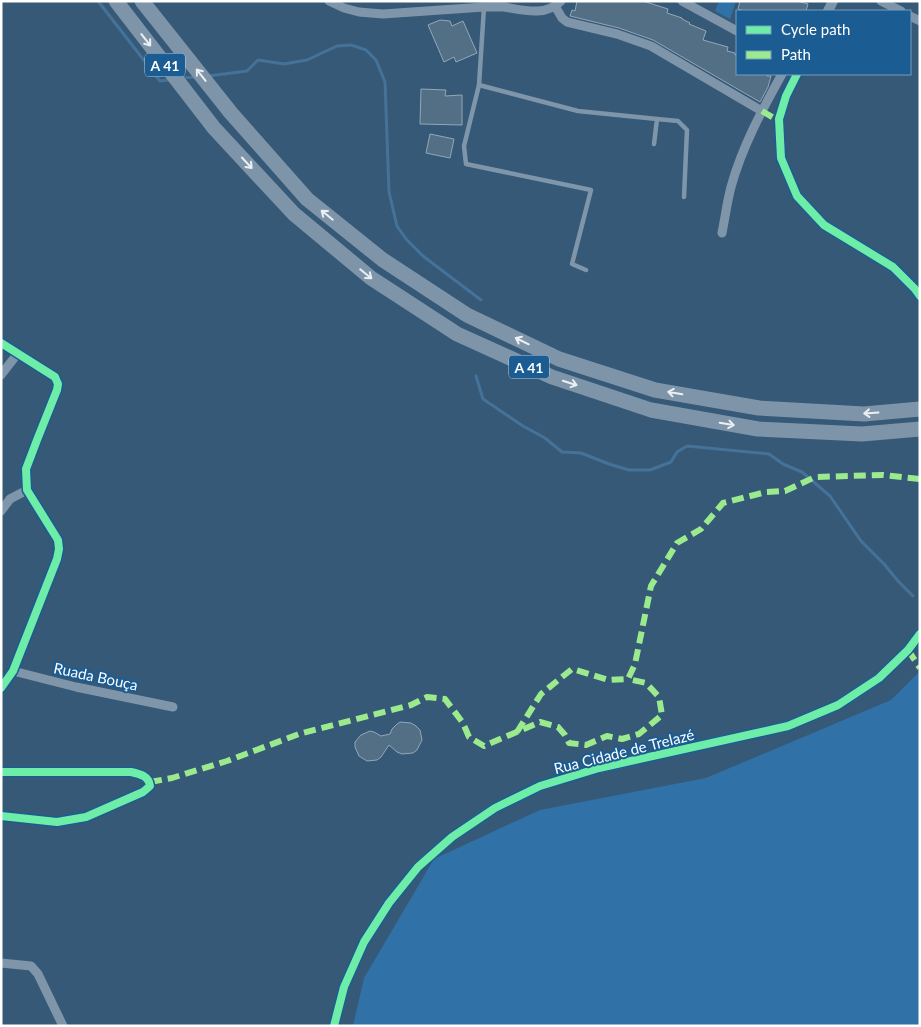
<svg xmlns="http://www.w3.org/2000/svg" width="921" height="1027" viewBox="0 0 921 1027" font-family="Lato,sans-serif">
	<style>
		.green { fill: #3072a8 }
		.lines { fill: none; stroke-linecap: round; stroke-linejoin: round }
		.stream { stroke: #457298; stroke-width: 3 }
		.building { fill: #536f86; stroke: #93a7b8 }
		.service { stroke: #7f96aa; stroke-width: 4.5 }
		.minor { stroke: #7f96aa; stroke-width: 9 }
		.tertiary { stroke: #7f96aa; stroke-width: 10 }
		.motorway { stroke: #7e95a9; stroke-width: 15 }
		.quiet { stroke: #9bea8d; stroke-width: 6; stroke-dasharray: 12 6; stroke-linecap: butt }
		.cycleway-casing { stroke: #1b5c92; stroke-width: 11 }
		.cycleway { stroke: #6deda7; stroke-width: 8 }
		.oneway { stroke: #eceff2 }
		.labels { text-anchor: middle; dominant-baseline: central; stroke-width: 4; stroke-linejoin: round; paint-order: stroke }
		.shield { fill: #1b5c92; stroke: #bbcede; stroke-width: 1 }
		.shield-label { font-size: 14px; font-weight: bold; fill: #fff }
		.street-label { font-size: 15px; fill: #fff; stroke: #1b5c92 }
	</style>
	<rect width="100%" height="100%" fill="#365977"/>
	<!-- green -->
	<g class="green">
		<path d="M719,1H736L730,19L715,11Z"/>
		<path d="M920,671V1026H353L364,978L434,859L540,810L706,778L891,700Z"/>
	</g>
	<g class="lines">
		<!-- stream -->
		<g class="stream">
			<path d="M98,1L160,81L170,80"/>
			<path d="M208,76L247,71L258,60L284,64L307,60L337,46L351,45L366,50L376,60L385,82L389,192L397,226L406,239L423,256L481,300"/>
			<path d="M181,78L197,77"/>
			<path d="M476,376L483,399L523,426L545,438L562,452L581,453L609,464L629,470H650L671,462L677,452L687,446L769,454L783,464L802,472L830,496L861,541L884,564L898,581L913,596"/>
		</g>
	</g>
	<!-- building -->
	<g class="building">
		<path d="M577,1H643L668,9L667,13L682,18V19L690,23L689,24L706,31L703,40L728,47L727,51L735,53V55H737V74H767V76H771L768,87L760,102L653,40L619,28L570,16L572,10L575,11Z"/>
		<path d="M740,1H797L808,4L806,11H744L738,9Z"/>
		<path d="M440,20L450,21L452,26L463,21L477,53L456,62L454,57L444,62L428,25Z"/>
		<path d="M421,89L446,90L445,96L462,95V125L420,124Z"/>
		<path d="M430,134L454,139L450,158L426,153Z"/>
		<path d="M400,722L411,723L416,726L420,730L422,740L417,750L413,753L402,754L397,752L389,745L381,757L377,760L367,761L359,756L355,747V742L361,735L370,731L374,732L381,736L390,734L392,729L396,725Z"/>
	</g>
	<g class="lines">
		<!-- service -->
		<g class="service">
			<path d="M484,7L479,85L464,146L466,164L591,190L572,264L586,270"/>
			<path d="M479,85L578,111L657,119L654,144"/>
			<path d="M657,119L678,121L687,130L684,197"/>
		</g>
		<!-- minor -->
		<g class="minor">
			<path d="M329,1L344,8L359,12L383,14L484,7C491,7 497,7 504,7C523,10 545,17 561,1"/>
			<path d="M682,1L737,31"/>
			<path d="M881,1L901,11"/>
			<path d="M555,6L562,18L567,22L617,34L651,46L762,111"/>
			<path d="M910,16L920,21"/>
			<path d="M722,233C725,218 727,202 731,187C742,147 762,110 782,74"/>
			<path d="M1,343L55,377L58,384L57,390L37,440L26,469L27,490L58,540L59,549L57,559L13,671L1,688"/>
			<path d="M1,375L18,353"/>
			<path d="M1,511L10,499L27,490"/>
			<path d="M13,671L76,687L173,707"/>
			<path d="M1,772H131C140,774 149,776 150,786L143,792L86,817L57,822L1,816"/>
			<path d="M1,963L31,966L38,974L63,1026"/>
		</g>
		<!-- tertiary -->
		<g class="tertiary">
			<path d="M828,11L833,1"/>
			<path d="M797,74L786,96L779,119L781,158L797,196L824,225L893,267L915,289L920,296"/>
			<path d="M334,1026L344,987L364,942L389,903L418,867L452,837L495,808L540,786L599,768L788,726L838,705L879,678L908,650L920,634"/>
		</g>
		<!-- motorway -->
		<g class="motorway">
			<path d="M116,1L214,128L294,214L371,278L457,334L552,377L651,410L758,429L862,434L920,429"/>
			<path d="M142,1L231,113L307,199L383,260L467,315L559,359L655,390L759,408L864,414L920,409"/>
		</g>
		<!-- quiet -->
		<g class="quiet">
			<path d="M762,111L779,121"/>
			<path d="M908,650L920,668"/>
			<path d="M517,732L541,694L572,669L609,680L628,679L635,664L651,586L677,543L701,529L723,503L766,492L785,491L815,477L883,475L920,479"/>
			<path d="M150,782L172,778L227,761L299,734L411,705L427,697L445,699L463,723L469,737L484,746L540,722L558,727L565,735L569,743L586,745L607,736L622,739L639,734L662,715L659,697L646,683L628,679"/>
		</g>
		<defs>
			<g id="cycleway">
				<path d="M797,74L786,96L779,119L781,158L797,196L824,225L893,267L915,289L920,296"/>
				<path d="M1,343L55,377L58,384L57,390L37,440L26,469L27,490L58,540L59,549L57,559L13,671L1,688"/>
				<path d="M1,772H131C140,774 149,776 150,786L143,792L86,817L57,822L1,816"/>
				<path d="M334,1026L344,987L364,942L389,903L418,867L452,837L495,808L540,786L599,768L788,726L838,705L879,678L908,650L920,634"/>
			</g>
		</defs>
		<!-- cycleway casing -->
		<use href="#cycleway" class="cycleway-casing"/>
		<!-- cycleway -->
		<use href="#cycleway" class="cycleway"/>
	</g>
	<!-- one-way arrows -->
	<defs><path id="oneway-shaft" d="M-6 0H5M1.5-3L5.5 0L1.5 3" fill="none" stroke-width="1.6" stroke-linecap="round" stroke-linejoin="round" transform="scale(1.25)"/></defs>
	<g class="oneway">
		<use href="#oneway-shaft" transform="translate(146 40) rotate(52)"/>
		<use href="#oneway-shaft" transform="translate(201 75) rotate(-128)"/>
		<use href="#oneway-shaft" transform="translate(247 163) rotate(47)"/>
		<use href="#oneway-shaft" transform="translate(327 215) rotate(-141)"/>
		<use href="#oneway-shaft" transform="translate(366 274) rotate(39)"/>
		<use href="#oneway-shaft" transform="translate(522 341) rotate(-154)"/>
		<use href="#oneway-shaft" transform="translate(570 383) rotate(18)"/>
		<use href="#oneway-shaft" transform="translate(675 393) rotate(-170)"/>
		<use href="#oneway-shaft" transform="translate(871 413) rotate(176)"/>
		<use href="#oneway-shaft" transform="translate(727 424) rotate(10)"/>
	</g>
	<g class="labels">
		<!-- shield labels -->
		<g class="shield">
			<rect x="145" y="53.5" width="40" height="23" rx="4"/>
			<rect x="509" y="355.5" width="40" height="23" rx="4"/>
		</g>
		<g class="shield-label">
			<text x="165" y="65">A 41</text>
			<text x="529" y="367">A 41</text>
		</g>
		<!-- street labels -->
		<g class="street-label">
			<text transform="translate(96 676) rotate(12)">Ruada Bouça</text>
			<text transform="translate(624 751) rotate(-14)">Rua Cidade de Trelazé</text>
		</g>
	</g>
	<!-- border -->
	<rect width="921" height="1027" fill="none" stroke="#ffffff" stroke-width="5"/>
	<!-- legend -->
	<rect x="736" y="10" width="175" height="65" fill="#1b5c92" stroke="#769dbe"/>
	<rect x="746" y="26" width="25" height="8" fill="#6deda7" stroke="#769dbe"/>
	<text x="781" y="35" font-size="15" fill="#ffffff">Cycle path</text>
	<rect x="746" y="51" width="25" height="8" fill="#9bea8d" stroke="#769dbe"/>
	<text x="781" y="60" font-size="15" fill="#ffffff">Path</text>
</svg>
